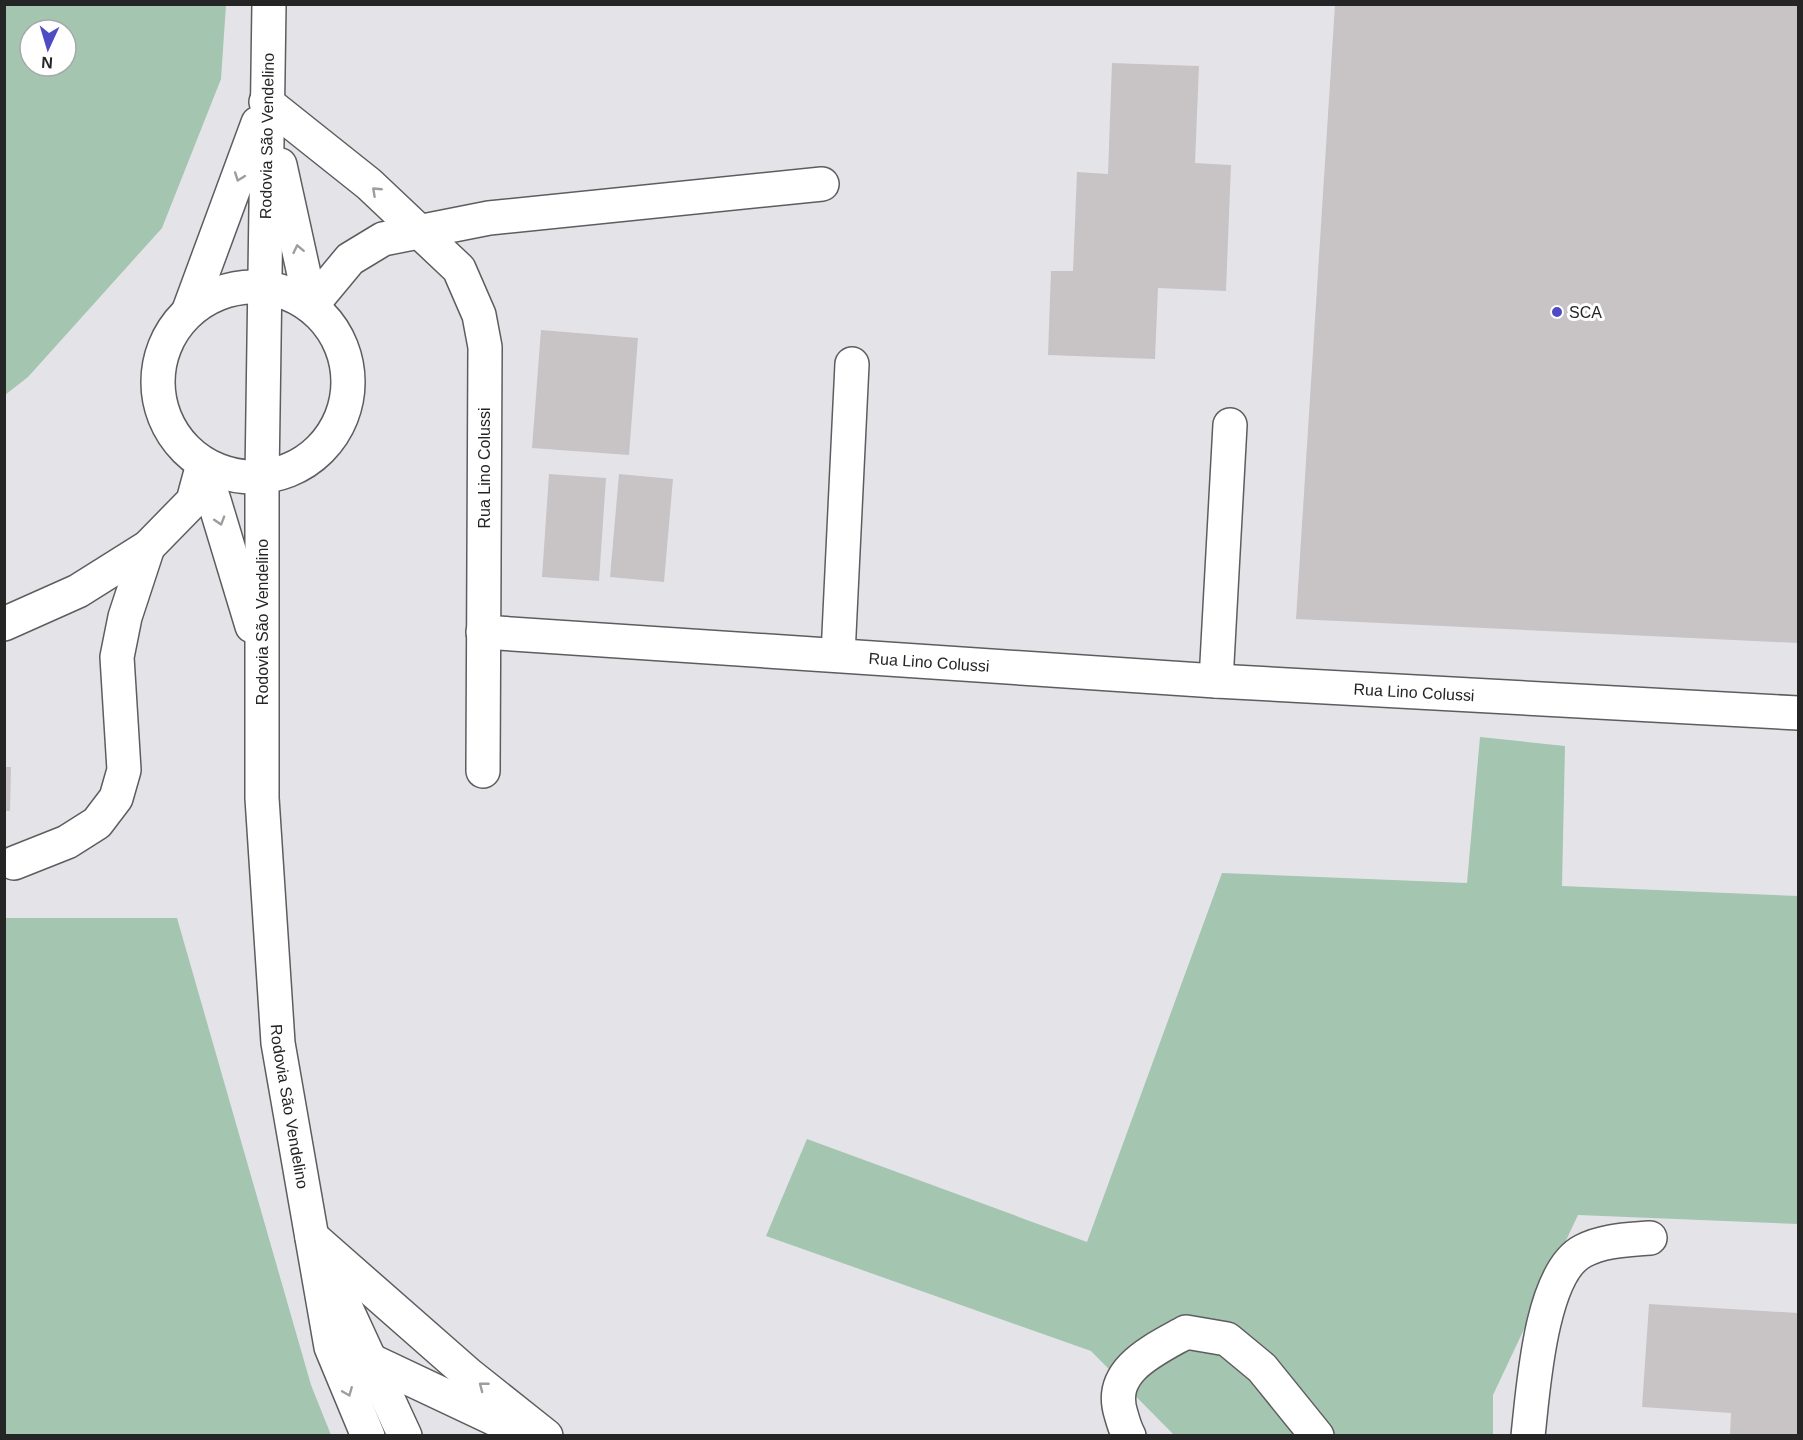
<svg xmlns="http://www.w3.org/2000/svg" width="1803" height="1440" viewBox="0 0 1803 1440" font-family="Arial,sans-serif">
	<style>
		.green { fill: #a4c5b0; fill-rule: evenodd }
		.building { fill: #c8c4c6 }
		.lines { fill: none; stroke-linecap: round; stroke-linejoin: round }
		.minor-casing { stroke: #5d5d60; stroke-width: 36 }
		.major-casing { stroke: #5d5d60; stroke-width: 36 }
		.highway-casing { stroke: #5d5d60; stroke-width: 36 }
		.minor { stroke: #fff; stroke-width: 33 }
		.major { stroke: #fff; stroke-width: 33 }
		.highway { stroke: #fff; stroke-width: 33 }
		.oneway { stroke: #9d9d9d }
		.poi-dot { fill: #4e4cc2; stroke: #fff; stroke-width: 2 }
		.labels { text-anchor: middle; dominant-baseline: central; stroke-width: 6; stroke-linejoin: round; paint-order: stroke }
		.street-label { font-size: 16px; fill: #252526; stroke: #fff }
		.poi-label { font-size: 16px; fill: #252526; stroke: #fff; text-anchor: start }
	</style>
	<rect width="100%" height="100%" fill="#e4e4e8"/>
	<!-- green -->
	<g class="green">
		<path d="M5,4L226,5L221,79L162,228L28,377L5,395ZM30,30H66V66H30Z"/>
		<path d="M1480,737L1565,746L1562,886L1798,896V1224L1578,1215L1493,1395V1435H1174L1091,1351L766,1236L807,1139L1087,1242L1222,873L1467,883Z"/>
		<path d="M5,918H177L311,1385L331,1435H5Z"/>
	</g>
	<!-- building -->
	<g class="building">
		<path d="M1335,4H1798V643L1296,619Z"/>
		<path d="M1112,63L1199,66L1195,163L1231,165L1226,291L1158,288L1155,359L1048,355L1051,271H1073L1077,172L1108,174Z"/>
		<path d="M541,330L638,338L629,455L532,448Z"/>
		<path d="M549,474L606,478L599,581L542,577Z"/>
		<path d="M619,474L673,479L664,582L610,577Z"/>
		<path d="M4,767H11L10,811H4Z"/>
		<path d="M1649,1304L1798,1313V1436H1730L1731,1413L1642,1407Z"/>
	</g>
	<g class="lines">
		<defs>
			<g id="minor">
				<path d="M266,102L369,184L459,269L479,315L485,347L483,771"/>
				<circle cx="253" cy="382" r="95"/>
				<path d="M311,306L350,259L383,239L489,218L822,184"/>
				<path d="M4,624L78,591L148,547L193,501L203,464"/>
				<path id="s1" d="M483,632L1216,681L1798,713"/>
				<path d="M838,655L852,364"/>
				<path d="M1216,681L1230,425"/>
				<path d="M14,863L67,842L97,823L116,798L124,770L117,657L125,617L148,547"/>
				<path d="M1129,1436C1125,1429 1123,1421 1121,1414C1107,1370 1154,1350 1186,1332L1227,1339L1262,1368L1317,1436"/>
				<path d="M1528,1436C1533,1392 1540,1273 1583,1251C1604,1240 1627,1240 1650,1238"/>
			</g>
			<g id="major">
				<path d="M312,1237L468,1374L546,1436"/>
				<path d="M372,1361L516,1429"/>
			</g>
			<g id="highway">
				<path id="s2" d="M269,4L262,478V798L278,1043L331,1347L368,1436"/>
				<path d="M280,165L311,306"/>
				<path d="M189,310L258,123"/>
				<path d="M203,464L252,626"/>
				<path d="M329,1271L405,1436"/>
			</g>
		</defs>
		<!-- minor casing -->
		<use href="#minor" class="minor-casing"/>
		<!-- major casing -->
		<use href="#major" class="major-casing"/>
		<!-- highway casing -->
		<use href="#highway" class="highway-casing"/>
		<!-- minor -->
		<use href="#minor" class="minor"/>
		<!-- major -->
		<use href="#major" class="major"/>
		<!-- highway -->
		<use href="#highway" class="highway"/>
	</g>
	<!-- one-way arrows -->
	<defs><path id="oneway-chevron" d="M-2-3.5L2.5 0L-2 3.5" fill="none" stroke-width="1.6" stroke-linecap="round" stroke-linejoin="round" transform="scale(1.5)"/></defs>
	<g class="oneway">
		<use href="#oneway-chevron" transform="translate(239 177) rotate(110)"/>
		<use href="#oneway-chevron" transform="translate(376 191) rotate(-137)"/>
		<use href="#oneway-chevron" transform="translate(298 249) rotate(-102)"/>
		<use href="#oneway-chevron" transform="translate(220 521) rotate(73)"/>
		<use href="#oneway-chevron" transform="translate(483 1386) rotate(-142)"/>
		<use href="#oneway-chevron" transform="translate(348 1392) rotate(68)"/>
	</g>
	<!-- markers -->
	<circle class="poi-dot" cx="1557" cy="312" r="6"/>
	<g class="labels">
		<!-- street labels -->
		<g class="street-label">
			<text transform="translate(267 136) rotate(-89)">Rodovia São Vendelino</text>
			<text transform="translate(484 468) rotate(-90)">Rua Lino Colussi</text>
			<text transform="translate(262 622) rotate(-90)">Rodovia São Vendelino</text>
			<text stroke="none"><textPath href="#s1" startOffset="447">Rua Lino Colussi</textPath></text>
			<text stroke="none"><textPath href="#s1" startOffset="933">Rua Lino Colussi</textPath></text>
			<text stroke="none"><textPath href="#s2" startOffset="1104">Rodovia São Vendelino</textPath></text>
		</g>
		<!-- poi labels -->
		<g class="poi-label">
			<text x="1569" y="312">SCA</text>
		</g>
	</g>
	<!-- border -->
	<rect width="1803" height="1440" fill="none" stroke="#252526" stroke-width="12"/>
	<!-- north arrow -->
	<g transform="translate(48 48) rotate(184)"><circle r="28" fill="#ffffff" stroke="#a8a8a8" stroke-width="1.5"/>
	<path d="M0-4.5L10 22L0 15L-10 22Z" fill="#4e4cc2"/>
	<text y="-9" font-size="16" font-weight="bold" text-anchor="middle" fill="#252526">N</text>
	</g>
</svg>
